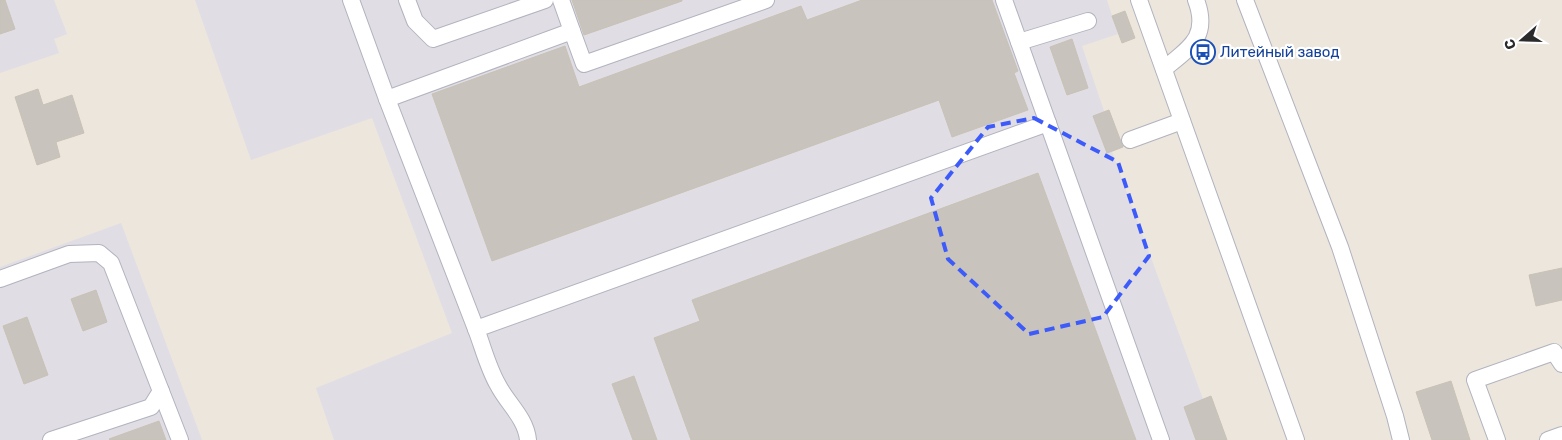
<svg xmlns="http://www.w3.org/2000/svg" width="1562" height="440" viewBox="0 0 1562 440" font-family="Rubik,sans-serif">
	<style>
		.industrial { fill: #e0dde5 }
		.building { fill: #c8c3bc; stroke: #c8c2b6 }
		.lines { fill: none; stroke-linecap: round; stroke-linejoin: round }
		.minor-casing { stroke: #b1b3be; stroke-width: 18 }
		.minor { stroke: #fff; stroke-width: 16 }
		.marked { fill: none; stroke: #3c5bfa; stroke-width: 4; stroke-dasharray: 10 6; stroke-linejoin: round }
		.labels { text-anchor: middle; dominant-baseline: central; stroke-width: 4.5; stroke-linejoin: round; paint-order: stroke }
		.transit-label { font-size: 15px; fill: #164399; stroke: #fff; text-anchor: start }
	</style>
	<rect width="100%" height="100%" fill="#ede6dd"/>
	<!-- industrial -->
	<g class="industrial">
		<path d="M0,0H54L67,34L54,39L59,53L0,73Z"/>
		<path d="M195,0H1107L1118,34L1082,46L1104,111L1109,110L1123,147L1112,152L1203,399L1211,396L1227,440H334L316,388L452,333L372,118L251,160Z"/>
		<path d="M121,223L202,440H0V267Z"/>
	</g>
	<!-- building -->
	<g class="building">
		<path d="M0,0H5L15,29L0,34Z"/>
		<path d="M572,0H682V1L584,35Z"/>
		<path d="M862,0H992L1018,71L1014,73L1028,110L952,137L939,100L492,261L432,94L565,46L579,87L801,6L807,20Z"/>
		<path d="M1125,11L1135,38L1122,43L1112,16Z"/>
		<path d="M1072,39L1088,88L1067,95L1050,47Z"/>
		<path d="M38,89L43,105L72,95L84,133L56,142L60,157L37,165L15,97Z"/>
		<path d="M1109,110L1123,147L1107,153L1093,116Z"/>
		<path d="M1038,173L1136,440H691L654,338L700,321L692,300Z"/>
		<path d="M1562,268V300L1536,306L1529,275Z"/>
		<path d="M96,290L107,322L83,331L71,299Z"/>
		<path d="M27,317L48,375L24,384L3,326Z"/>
		<path d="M634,376L657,440H633L612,384Z"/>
		<path d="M1451,381L1470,440H1432L1416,392Z"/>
		<path d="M1211,396L1227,440H1196L1184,407Z"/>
		<path d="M159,421L166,440H110L109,439Z"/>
	</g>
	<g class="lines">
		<defs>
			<g id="minor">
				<path d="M351,0L387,99L476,329"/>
				<path d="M407,0L415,21L433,39L545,0"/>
				<path d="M561,0L572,31"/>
				<path d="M1004,0L1161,440"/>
				<path d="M1139,0L1296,440"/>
				<path d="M1245,0L1340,247L1395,416L1401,440"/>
				<path d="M1019,42L1088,21"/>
				<path d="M1164,69C1189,48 1210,37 1196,0"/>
				<path d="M387,99L572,31L584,64L766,0"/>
				<path d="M1130,140L1182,121"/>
				<path d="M0,279L69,254L99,253L111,263L180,440"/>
				<path d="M51,440L151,407L161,391"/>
				<path d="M528,440C526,418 507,403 498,385C488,368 483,347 476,329L1048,123"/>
				<path d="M1497,440L1475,380L1554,352L1562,364"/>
				<path d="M1548,440L1562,435"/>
			</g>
		</defs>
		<!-- minor casing -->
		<use href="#minor" class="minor-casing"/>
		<!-- minor -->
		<use href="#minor" class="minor"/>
	</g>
	<!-- marked area -->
	<path class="marked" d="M1034,118L1118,162L1149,256L1103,317L1029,334L948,259L931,198L988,127Z"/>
	<!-- icons -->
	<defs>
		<symbol id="bus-ring" viewBox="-11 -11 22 22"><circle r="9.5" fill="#fff" stroke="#1a4fb4" stroke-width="1.5"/><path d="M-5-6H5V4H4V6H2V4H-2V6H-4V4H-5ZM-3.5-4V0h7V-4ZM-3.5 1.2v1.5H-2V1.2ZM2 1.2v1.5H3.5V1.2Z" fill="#1a4fb4"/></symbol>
	</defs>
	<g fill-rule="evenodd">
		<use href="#bus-ring" x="1189" y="38" width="28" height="28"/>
	</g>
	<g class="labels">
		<!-- transit labels -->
		<g class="transit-label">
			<text x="1220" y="52">Литейный завод</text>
		</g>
	</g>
	<!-- north arrow -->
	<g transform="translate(1522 40) rotate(250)" stroke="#ffffff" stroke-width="4" paint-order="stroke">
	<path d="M0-4L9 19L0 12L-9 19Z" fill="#2b2b2b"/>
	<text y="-8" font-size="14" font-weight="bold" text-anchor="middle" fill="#2b2b2b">С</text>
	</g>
</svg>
